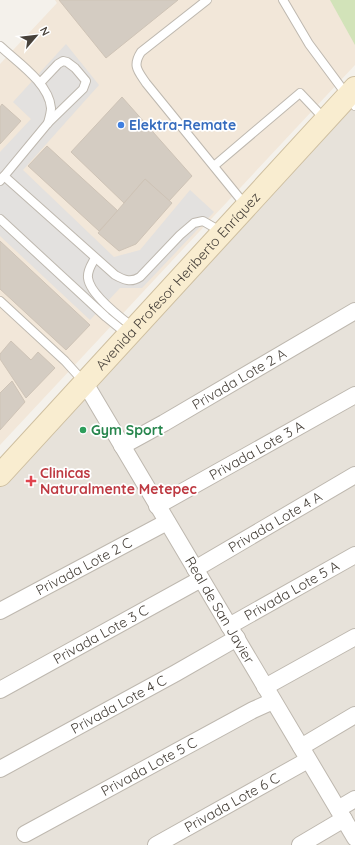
<svg xmlns="http://www.w3.org/2000/svg" width="355" height="845" viewBox="0 0 355 845" font-family="Quicksand,sans-serif">
	<style>
		.residential { fill: #e7e2da }
		.commercial { fill: #f2e7d9 }
		.green { fill: #d2e3b9 }
		.parking { fill: #e3e1df }
		.building { fill: #d4ccc2; stroke: #cec3b6 }
		.lines { fill: none; stroke-linecap: round; stroke-linejoin: round }
		.lane-casing { stroke: #beb8af; stroke-width: 10 }
		.street-casing { stroke: #beb8af; stroke-width: 18 }
		.secondary-casing { stroke: #cebfa0; stroke-width: 24 }
		.lane { stroke: #fff; stroke-width: 8 }
		.street { stroke: #fff; stroke-width: 16 }
		.secondary { stroke: #f9edd0; stroke-width: 22 }
		.shop-dot { fill: #3f7fe0; stroke: #fff; stroke-width: 1.5 }
		.leisure-dot { fill: #2e9e5b; stroke: #fff; stroke-width: 1.5 }
		.health-dot { fill: #e0444e; stroke: #fff; stroke-width: 1.5 }
		.labels { text-anchor: middle; dominant-baseline: central; stroke-width: 3.5; stroke-linejoin: round; paint-order: stroke }
		.shop-label { font-size: 14px; font-weight: bold; fill: #366cbe; stroke: #fff; text-anchor: start }
		.street-label { font-size: 14px; fill: #47413a; stroke: #fff }
		.leisure-label { font-size: 14px; font-weight: bold; fill: #27864d; stroke: #fff; text-anchor: start }
		.health-label { font-size: 14px; font-weight: bold; fill: #be3a42; stroke: #fff; text-anchor: start }
	</style>
	<rect width="100%" height="100%" fill="#f4f1eb"/>
	<!-- residential -->
	<path class="residential" d="M355,85V845H0V482Z"/>
	<!-- commercial -->
	<path class="commercial" d="M55,0H355V65L0,445V64L57,3Z"/>
	<!-- green -->
	<path class="green" d="M330,0H355V45Z"/>
	<!-- parking -->
	<path class="parking" d="M66,44L99,85L23,170L114,257L140,250L190,190L214,212L142,288H120L90,320L0,236V152L31,119L13,102Z"/>
	<!-- building -->
	<g class="building">
		<path d="M59,0H178L106,58Z"/>
		<path d="M122,97L192,176L169,201L145,179L124,203L71,152Z"/>
		<path d="M2,104L21,121L0,144V107Z"/>
		<path d="M47,146L118,211L99,231L28,166Z"/>
		<path d="M145,179L172,203L136,244L119,251L98,233Z"/>
		<path d="M0,241L90,325L66,350L0,289Z"/>
		<path d="M11,341L31,360L38,352L55,368L26,398L0,359V354Z"/>
		<path d="M12,381L25,402L0,430V393Z"/>
	</g>
	<g class="lines">
		<defs>
			<g id="lane">
				<path d="M207,0L141,52C132,66 138,71 146,83L246,206"/>
				<path d="M283,0L309,44L355,106"/>
				<path d="M0,46C17,62 49,83 51,108C51,113 49,119 48,123"/>
				<path d="M214,166L300,93L318,112L326,118"/>
				<path d="M4,176L115,275C124,280 131,283 140,277L180,235L194,223L203,221L222,232"/>
				<path d="M0,181L48,123L83,89L86,81L75,68L67,62L63,61L58,64L40,83"/>
				<path d="M0,219L106,317L128,335"/>
				<path d="M95,258C92,264 87,270 88,278C90,295 121,318 134,328"/>
				<path d="M0,301L65,361L84,382"/>
			</g>
			<g id="street">
				<path id="s1" d="M85,383L355,838"/>
				<path id="s2" d="M122,446L164,423L355,311"/>
				<path id="s3" d="M157,506L355,395"/>
				<path id="s4" d="M195,569L355,475"/>
				<path id="s5" d="M0,611L167,522"/>
				<path id="s6" d="M229,626L355,555"/>
				<path d="M265,687L355,637"/>
				<path id="s7" d="M0,690L201,579"/>
				<path d="M301,747L355,715"/>
				<path id="s8" d="M0,769L176,673L237,638"/>
				<path d="M338,809L355,799"/>
				<path id="s9" d="M25,834L253,710L273,701"/>
				<path id="s10" d="M156,845L308,760"/>
				<path d="M300,845L344,819"/>
			</g>
			<g id="secondary">
				<path id="s11" d="M0,475L355,88"/>
			</g>
		</defs>
		<!-- lane casing -->
		<use href="#lane" class="lane-casing"/>
		<!-- street casing -->
		<use href="#street" class="street-casing"/>
		<!-- secondary casing -->
		<use href="#secondary" class="secondary-casing"/>
		<!-- lane -->
		<use href="#lane" class="lane"/>
		<!-- street -->
		<use href="#street" class="street"/>
		<!-- secondary -->
		<use href="#secondary" class="secondary"/>
	</g>
	<!-- markers -->
	<circle class="shop-dot" cx="121" cy="125" r="4"/>
	<circle class="leisure-dot" cx="83" cy="430" r="4"/>
	<path class="health-dot" d="M29 475h4v4h4v4h-4v4h-4v-4h-4v-4h4z"/>
	<g class="labels">
		<!-- shop labels -->
		<g class="shop-label">
			<text x="129" y="125">Elektra-Remate</text>
		</g>
		<!-- street labels -->
		<g class="street-label">
			<text stroke="none"><textPath href="#s11" startOffset="263">Avenida Profesor Heriberto Enríquez</textPath></text>
			<text stroke="none"><textPath href="#s2" startOffset="135">Privada Lote 2 A</textPath></text>
			<text stroke="none"><textPath href="#s3" startOffset="114">Privada Lote 3 A</textPath></text>
			<text stroke="none"><textPath href="#s4" startOffset="93">Privada Lote 4 A</textPath></text>
			<text stroke="none"><textPath href="#s5" startOffset="95">Privada Lote 2 C</textPath></text>
			<text stroke="none"><textPath href="#s6" startOffset="72">Privada Lote 5 A</textPath></text>
			<text stroke="none"><textPath href="#s1" startOffset="264">Real de San Javier</textPath></text>
			<text stroke="none"><textPath href="#s7" startOffset="115">Privada Lote 3 C</textPath></text>
			<text stroke="none"><textPath href="#s8" startOffset="135">Privada Lote 4 C</textPath></text>
			<text stroke="none"><textPath href="#s9" startOffset="141">Privada Lote 5 C</textPath></text>
			<text stroke="none"><textPath href="#s10" startOffset="87">Privada Lote 6 C</textPath></text>
		</g>
		<!-- leisure labels -->
		<g class="leisure-label">
			<text x="91" y="430">Gym Sport</text>
		</g>
		<!-- health labels -->
		<g class="health-label">
			<text x="40" y="473">Clinicas<tspan x="40" dy="16">Naturalmente Metepec</tspan></text>
		</g>
	</g>
	<!-- north arrow -->
	<g transform="translate(36 36) rotate(62)" stroke="#ffffff" stroke-width="3" paint-order="stroke">
	<path d="M0-3L7 15L0 10L-7 15Z" fill="#47413a"/>
	<text y="-6" font-size="11" font-weight="bold" text-anchor="middle" fill="#47413a">N</text>
	</g>
</svg>
